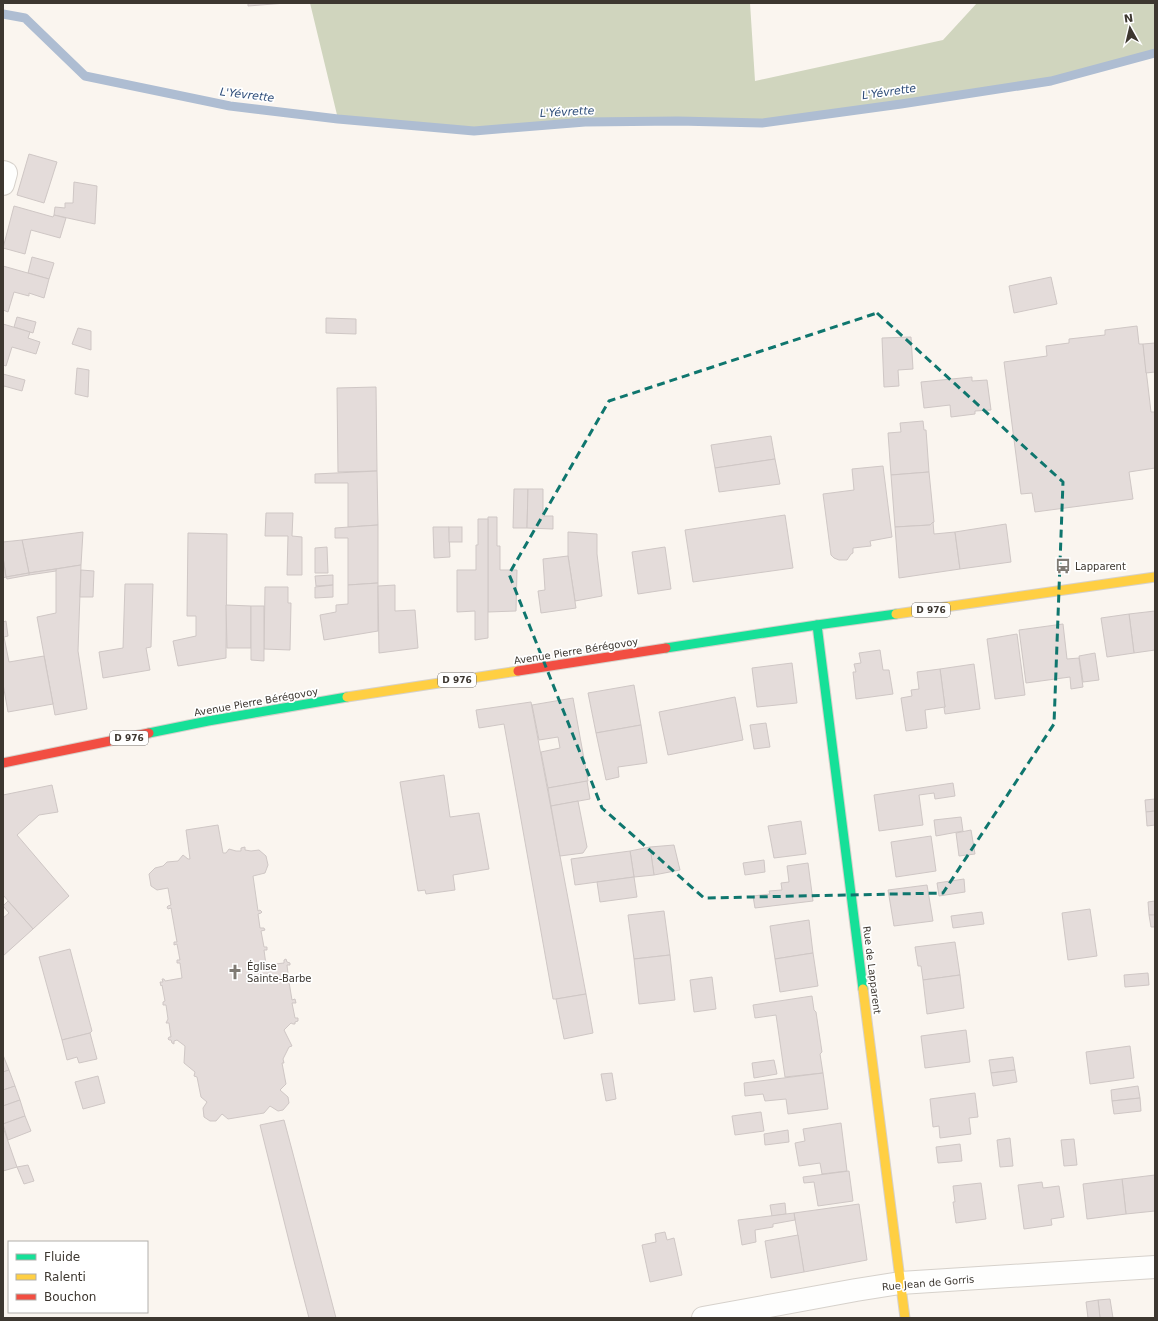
<svg xmlns="http://www.w3.org/2000/svg" width="1158" height="1321" viewBox="0 0 1158 1321" font-family="'DejaVu Sans',sans-serif">
	<style>
		.forest { fill: #d0d5be }
		.lines { fill: none; stroke-linecap: round; stroke-linejoin: round }
		.stream { stroke: #aebdd2; stroke-width: 9 }
		.building { fill: #e4dcda; stroke: #cfc7c5 }
		.street-casing { stroke: #d6d1cb; stroke-width: 24 }
		.fast-casing { stroke: #d6d1cb; stroke-width: 11 }
		.slow-casing { stroke: #d6d1cb; stroke-width: 11 }
		.jam-casing { stroke: #d6d1cb; stroke-width: 11 }
		.street { stroke: #fefefd; stroke-width: 22 }
		.fast { stroke: #16e098; stroke-width: 9 }
		.slow { stroke: #ffcf43; stroke-width: 9 }
		.jam { stroke: #f24e42; stroke-width: 9 }
		.marked { fill: none; stroke: #0f766e; stroke-width: 3; stroke-dasharray: 8 5; stroke-linejoin: round }
		.labels { text-anchor: middle; dominant-baseline: central; stroke-width: 3.5; stroke-linejoin: round; paint-order: stroke }
		.shield { fill: #fff; stroke: #77736e; stroke-width: 1 }
		.shield-label { font-size: 9px; font-weight: bold; fill: #3d3730 }
		.poi-label { font-size: 10px; fill: #3d3730; stroke: #fff; text-anchor: start }
		.street-label { font-size: 10px; fill: #3d3730; stroke: #fff }
		.water-label { font-size: 11px; font-style: italic; fill: #2d4c79; stroke: #fff }
	</style>
	<rect width="100%" height="100%" fill="#faf5ef"/>
	<!-- forest -->
	<path class="forest" d="M310,3H750L755,81L943,40L977,3H1155V53L1051,81L901,104L762,123L678,121L585,122L474,131L338,119Z"/>
	<g class="lines">
		<!-- stream -->
		<path class="stream" d="M3,14L25,18L85,76L230,106L338,119L474,131L585,122L678,121L762,123L901,104L1051,81L1155,53"/>
	</g>
	<!-- building -->
	<g class="building">
		<path d="M248,3H286L248,6Z"/>
		<path d="M29,154L57,162L44,203L17,195Z"/>
		<path d="M74,182L97,186L95,224L54,215L55,207L65,208V203H73Z"/>
		<path d="M14,206L53,217L54,215L66,218L60,238L31,230L25,254L3,248Z"/>
		<path d="M32,257L54,263L49,279L28,273Z"/>
		<path d="M3,266L49,279L44,298L29,293V296L14,292L8,312L3,310Z"/>
		<path d="M1051,277L1057,304L1014,313L1009,286Z"/>
		<path d="M17,317L36,322L33,333L14,327Z"/>
		<path d="M326,318L356,319V334L326,333Z"/>
		<path d="M3,324L30,332L28,338L40,342L36,354L12,347L6,366L3,365Z"/>
		<path d="M1137,326L1139,344H1143L1151,412H1155V468L1129,472L1133,499L1035,512L1032,493L1021,494L1004,362L1047,356L1046,346L1069,343V339L1105,335V330Z"/>
		<path d="M78,328L91,331V350L72,344Z"/>
		<path d="M911,337L913,369L898,370L899,386L884,387L882,338Z"/>
		<path d="M1155,343V372L1146,373L1143,344Z"/>
		<path d="M77,368L89,370L88,397L75,394Z"/>
		<path d="M3,374L25,380L22,391L4,386L3,390Z"/>
		<path d="M972,377V381L987,380L991,410L975,411V414L951,417L950,405L924,408L921,382Z"/>
		<path d="M376,387L377,471L338,472L337,388Z"/>
		<path d="M923,421L924,430H926L929,472L891,475L888,433L901,432L900,423Z"/>
		<path d="M771,436L775,459L715,468L711,445Z"/>
		<path d="M775,459L780,484L719,492L715,468Z"/>
		<path d="M883,466L892,537L870,541L871,546L853,548V553L851,554L847,560H839L834,558L831,555L823,494L854,490L852,469Z"/>
		<path d="M377,471L378,525L348,527V483H315V474Z"/>
		<path d="M929,472L934,522L930,525L895,527L891,475Z"/>
		<path d="M514,489H528L527,528H513Z"/>
		<path d="M528,489H543V516H553V529L527,528Z"/>
		<path d="M266,513H293L292,536L302,537V575H287L288,536H265Z"/>
		<path d="M785,515L793,568L693,582L685,530Z"/>
		<path d="M488,517H497V546H500V570H517L516,611L488,612Z"/>
		<path d="M478,519H488V638L475,640V611L457,612V570H476V545H478Z"/>
		<path d="M933,522L934,534L955,532L960,569L899,578L895,527L930,525Z"/>
		<path d="M1006,524L1011,562L960,569L955,532Z"/>
		<path d="M378,525V583L348,585V538H335V528Z"/>
		<path d="M433,527H449L450,557L434,558Z"/>
		<rect x="449" y="527" width="13" height="15"/>
		<path d="M83,532L81,565L29,573L22,540Z"/>
		<path d="M568,532L597,534V554L602,596L575,601L568,556Z"/>
		<path d="M188,533L227,534L226,658L178,666L173,641L196,636V616H187Z"/>
		<path d="M22,540L29,573L6,577L3,557V542Z"/>
		<path d="M327,547L328,573H315V548Z"/>
		<path d="M665,547L671,589L638,594L632,552Z"/>
		<path d="M568,556L576,608L541,613L538,591L545,590L543,559Z"/>
		<path d="M3,557L6,577L3,578Z"/>
		<path d="M81,565L78,651L87,709L55,715L37,617L56,613V569Z"/>
		<path d="M56,569V571L29,575V573Z"/>
		<path d="M81,570L94,571L93,597H80Z"/>
		<path d="M29,573V575L7,579L6,577Z"/>
		<path d="M333,575V585L316,586L315,576Z"/>
		<path d="M378,583V631L324,640L320,615L336,612V605L348,604V585Z"/>
		<path d="M125,584H153L151,647L146,648L150,670L103,678L99,652L123,648Z"/>
		<path d="M333,585V597L315,598V587Z"/>
		<path d="M395,585V611L415,610L418,648L379,653L378,586Z"/>
		<path d="M265,587H288V603H291L290,650L264,649Z"/>
		<path d="M226,605L251,606V648H227Z"/>
		<path d="M251,606H264V661L251,660Z"/>
		<path d="M1155,611V650L1134,653L1129,614Z"/>
		<path d="M1129,614L1134,653L1107,657L1101,618Z"/>
		<path d="M6,621L8,636L4,637L9,662L44,656L53,704L8,712L3,684V622Z"/>
		<path d="M1063,624L1067,659L1079,658L1083,687L1071,689L1070,677L1026,683L1019,630Z"/>
		<path d="M1017,634L1025,695L995,699L987,639Z"/>
		<path d="M880,650L883,670H889L893,694L856,699L853,672H856L854,664L861,663L859,653Z"/>
		<path d="M1095,653L1099,680L1083,682L1079,656Z"/>
		<path d="M792,663L797,703L757,707L752,668Z"/>
		<path d="M974,664L980,709L945,714L944,708L945,707L940,669Z"/>
		<path d="M940,669L945,707L925,710L927,728L906,731L901,698L912,696L911,690L919,689L917,672Z"/>
		<path d="M634,685L641,725L596,733L588,693Z"/>
		<path d="M735,697L743,740L668,755L659,712Z"/>
		<path d="M573,698L588,781L548,788L541,752L560,748L558,737L539,740L532,705Z"/>
		<path d="M531,702L586,994L556,999H553L504,724L479,728L476,710Z"/>
		<path d="M766,723L770,747L754,749L750,725Z"/>
		<path d="M641,725L647,763L618,767L619,777L606,780L596,733Z"/>
		<path d="M444,775L450,817L479,813L489,869L453,875L455,890L426,894L425,890L418,891L400,782Z"/>
		<path d="M587,781L590,799L551,806L548,788Z"/>
		<path d="M953,783L955,796L935,799L934,793L919,795L923,825L879,831L874,795Z"/>
		<path d="M52,785L58,812L39,815L17,835L69,896L33,929L3,895V795Z"/>
		<path d="M1155,799V811L1146,812L1145,800Z"/>
		<path d="M578,801L587,847L583,853L560,856L551,806Z"/>
		<path d="M1155,811V825L1147,826L1146,812Z"/>
		<path d="M961,817L963,831L936,836L934,820Z"/>
		<path d="M801,821L806,854L774,858L768,826Z"/>
		<path d="M218,825L223,853H226L229,849L236,851H241V848L245,847V850L251,851L259,850L266,856L268,865L265,873L253,876L258,911L260,910L262,912L261,913L258,914L260,928H264L265,930L261,931L264,947H267V950H264L266,965L284,963V960L286,959L287,962L290,963V965H287L289,982L292,1000L295,999L296,1003H292L295,1018H298V1021L295,1022V1024H293L291,1023L284,1030L292,1046L289,1047L283,1059L284,1063H282L286,1084L280,1090L288,1097L289,1103L283,1110L278,1111L270,1106L264,1113L228,1119L222,1114L216,1121H210L204,1117L203,1108L207,1102L201,1097L197,1077L194,1076L195,1072L184,1063L185,1046L177,1040L174,1041V1044L172,1043L171,1040H169L168,1039L169,1037H171L169,1023H166L168,1019L166,1005H163V1002L165,1001L162,985L161,986L160,982H163L162,979H164L165,981L182,978L180,963H177V960H180L177,944L174,945V942H177L171,908L168,909L167,907L168,906L171,905L168,888L157,890L151,886L149,874L155,868L163,866L167,862L178,861L183,855L188,859H190L186,830Z"/>
		<path d="M971,830L975,854L959,856L956,833Z"/>
		<path d="M931,836L936,871L896,877L891,842Z"/>
		<path d="M674,845L680,870L654,875L650,847Z"/>
		<path d="M650,847L654,875L634,877L630,851Z"/>
		<path d="M630,851L634,877L575,885L571,859Z"/>
		<path d="M764,860L765,872L745,875L743,863Z"/>
		<path d="M808,863L813,901L755,908L753,896L770,894L769,891L782,890L781,883L789,882L787,866Z"/>
		<path d="M634,877L637,897L600,902L597,882Z"/>
		<path d="M964,879L965,892L939,896L937,883Z"/>
		<path d="M927,885L933,921L894,926L888,890Z"/>
		<path d="M8,901L33,929L3,956V918L9,913L3,906Z"/>
		<path d="M1155,901V915H1149L1148,902Z"/>
		<path d="M1090,909L1097,956L1068,960L1062,913Z"/>
		<path d="M664,911L670,955L634,959L628,915Z"/>
		<path d="M982,912L984,924L953,928L951,916Z"/>
		<path d="M1149,915H1155V927H1151Z"/>
		<path d="M809,920L813,953L775,959L770,926Z"/>
		<path d="M955,942L960,975L923,980L921,966H918L915,947Z"/>
		<path d="M70,949L92,1031L90,1033L62,1040L39,957Z"/>
		<path d="M813,953L818,986L780,992L775,959Z"/>
		<path d="M670,955L675,1000L639,1004L634,959Z"/>
		<path d="M1148,973L1149,985L1125,987L1124,975Z"/>
		<path d="M960,975L964,1008L927,1014L923,980Z"/>
		<path d="M712,977L716,1009L694,1012L690,980Z"/>
		<path d="M586,994L593,1033L564,1039L556,999Z"/>
		<path d="M812,996L814,1010L816,1012L822,1052L820,1054L823,1073L785,1077L776,1015L755,1018L753,1005Z"/>
		<path d="M966,1030L970,1062L925,1068L921,1036Z"/>
		<path d="M90,1033L97,1059L79,1063L77,1057L67,1060L62,1040Z"/>
		<path d="M1130,1046L1134,1078L1090,1084L1086,1052Z"/>
		<path d="M3,1055L9,1070L3,1072Z"/>
		<path d="M1013,1057L1015,1070L991,1073L989,1060Z"/>
		<path d="M774,1060L777,1074L754,1078L752,1063Z"/>
		<path d="M9,1070L15,1086L3,1090V1072Z"/>
		<path d="M1015,1070L1017,1082L993,1086L991,1073Z"/>
		<path d="M612,1073L616,1099L606,1101L601,1074Z"/>
		<path d="M823,1073L828,1109L788,1114L786,1099L765,1101L763,1094L745,1096L744,1083Z"/>
		<path d="M98,1076L105,1103L83,1109L75,1082Z"/>
		<path d="M15,1086L20,1100L3,1106V1090Z"/>
		<path d="M1138,1086L1140,1098L1112,1101L1111,1090Z"/>
		<path d="M975,1093L978,1117L969,1118L971,1134L940,1138L939,1126L933,1127L930,1099Z"/>
		<path d="M1140,1098L1141,1111L1114,1114L1112,1101Z"/>
		<path d="M20,1100L25,1116L3,1124V1106Z"/>
		<path d="M761,1112L764,1131L735,1135L732,1116Z"/>
		<path d="M25,1116L31,1131L8,1140L3,1124Z"/>
		<path d="M284,1120L292,1150L336,1318H309L294,1261L260,1125Z"/>
		<path d="M841,1123L847,1171L822,1174L820,1163L799,1166L795,1143L805,1141L803,1129Z"/>
		<path d="M3,1127L17,1167L3,1171Z"/>
		<path d="M788,1130L789,1142L765,1145L764,1134Z"/>
		<path d="M1010,1138L1013,1166L1000,1167L997,1140Z"/>
		<path d="M1074,1139L1077,1165L1064,1166L1061,1140Z"/>
		<path d="M960,1144L962,1161L938,1163L936,1147Z"/>
		<path d="M28,1165L34,1181L24,1184L17,1167Z"/>
		<path d="M849,1171L853,1201L818,1206L814,1182L804,1183L803,1177Z"/>
		<path d="M1155,1175V1211L1126,1214L1122,1179Z"/>
		<path d="M1122,1179L1126,1214L1087,1219L1083,1184Z"/>
		<path d="M1042,1182L1043,1188L1059,1186L1064,1217L1051,1219L1052,1225L1024,1229L1018,1185Z"/>
		<path d="M981,1183L986,1219L956,1223L953,1202H955L953,1186Z"/>
		<path d="M785,1203L786,1214L772,1216L770,1205Z"/>
		<path d="M859,1204L867,1260L804,1272L794,1213Z"/>
		<path d="M794,1213L795,1220L773,1224V1227L755,1230L756,1242L742,1245L738,1220Z"/>
		<path d="M665,1232L667,1240L674,1238L682,1275L650,1282L642,1245L656,1242L655,1234Z"/>
		<path d="M798,1235L804,1272L771,1278L765,1241Z"/>
		<path d="M1110,1299L1113,1318H1100L1098,1300Z"/>
		<path d="M1098,1300L1100,1318H1088L1086,1302Z"/>
	</g>
	<g class="lines">
		<defs>
			<g id="street">
				<path d="M3,172L6,173L3,184"/>
				<path d="M703,1318L856,1290L900,1283L1155,1267"/>
			</g>
			<g id="fast">
				<path d="M817,625L863,989"/>
				<path d="M666,648L817,625L896,614"/>
				<path d="M149,733L208,721L347,697"/>
			</g>
			<g id="slow">
				<path d="M896,614L1155,577"/>
				<path d="M347,697L518,671"/>
				<path d="M863,989L905,1318"/>
			</g>
			<g id="jam">
				<path d="M518,671L666,648"/>
				<path d="M3,763L149,733"/>
			</g>
		</defs>
		<!-- street casing -->
		<use href="#street" class="street-casing"/>
		<!-- fast casing -->
		<use href="#fast" class="fast-casing"/>
		<!-- slow casing -->
		<use href="#slow" class="slow-casing"/>
		<!-- jam casing -->
		<use href="#jam" class="jam-casing"/>
		<!-- street -->
		<use href="#street" class="street"/>
		<!-- fast -->
		<use href="#fast" class="fast"/>
		<!-- slow -->
		<use href="#slow" class="slow"/>
		<!-- jam -->
		<use href="#jam" class="jam"/>
	</g>
	<!-- marked area -->
	<path class="marked" d="M877,313L1063,482L1054,724L943,893L704,898L602,808L509,574L609,401Z"/>
	<!-- icons -->
	<defs>
		<symbol id="bus-bare" viewBox="-9 -9 18 18"><path d="M-5-6H5V4H4V6H2V4H-2V6H-4V4H-5ZM-3.5-4V0h7V-4ZM-3.5 1.2v1.5H-2V1.2ZM2 1.2v1.5H3.5V1.2Z" fill="#7f7a73" stroke="#fff" stroke-width="2.5" paint-order="stroke"/></symbol>
		<symbol id="church-bare" viewBox="-9 -9 18 18"><path d="M-1.2-6h2.4v3.5h3.3v2.4h-3.3V6h-2.4V-.1h-3.3v-2.4h3.3Z" fill="#7f7a73" stroke="#fff" stroke-width="2.5" paint-order="stroke"/></symbol>
	</defs>
	<g fill-rule="evenodd">
		<use href="#bus-bare" x="1052" y="555" width="22" height="22"/>
		<use href="#church-bare" x="224" y="961" width="22" height="22"/>
	</g>
	<g class="labels">
		<!-- shield labels -->
		<g class="shield">
			<rect x="912" y="603" width="38" height="14" rx="3"/>
			<rect x="438" y="673" width="38" height="14" rx="3"/>
			<rect x="110" y="731" width="38" height="14" rx="3"/>
		</g>
		<g class="shield-label">
			<text x="931" y="610">D 976</text>
			<text x="457" y="680">D 976</text>
			<text x="129" y="738">D 976</text>
		</g>
		<!-- poi labels -->
		<g class="poi-label">
			<text x="1075" y="566">Lapparent</text>
			<text x="247" y="966">Église<tspan x="247" dy="12">Sainte-Barbe</tspan></text>
		</g>
		<!-- street labels -->
		<g class="street-label">
			<text transform="translate(576 651) rotate(-9)">Avenue Pierre Bérégovoy</text>
			<text transform="translate(256 702) rotate(-10)">Avenue Pierre Bérégovoy</text>
			<text transform="translate(872 970) rotate(83)">Rue de Lapparent</text>
			<text transform="translate(928 1283) rotate(-5)">Rue Jean de Gorris</text>
		</g>
		<!-- water labels -->
		<g class="water-label">
			<text transform="translate(889 92) rotate(-8)">L'Yévrette</text>
			<text transform="translate(247 95) rotate(7)">L'Yévrette</text>
			<text transform="translate(567 112) rotate(-3)">L'Yévrette</text>
		</g>
	</g>
	<!-- border -->
	<rect width="1158" height="1321" fill="none" stroke="#3d3730" stroke-width="8"/>
	<!-- legend -->
	<rect x="8" y="1241" width="140" height="72" fill="#ffffff" stroke="#b1afac"/>
	<rect x="16" y="1254" width="20" height="6" fill="#16e098" stroke="#b1afac"/>
	<text x="44" y="1261" font-size="12" fill="#3d3730">Fluide</text>
	<rect x="16" y="1274" width="20" height="6" fill="#ffcf43" stroke="#b1afac"/>
	<text x="44" y="1281" font-size="12" fill="#3d3730">Ralenti</text>
	<rect x="16" y="1294" width="20" height="6" fill="#f24e42" stroke="#b1afac"/>
	<text x="44" y="1301" font-size="12" fill="#3d3730">Bouchon</text>
	<!-- north arrow -->
	<g transform="translate(1130 28) rotate(352)" stroke="#ffffff" stroke-width="3" paint-order="stroke">
	<path d="M0-3L7 15L0 10L-7 15Z" fill="#3d3730"/>
	<text y="-6" font-size="11" font-weight="bold" text-anchor="middle" fill="#3d3730">N</text>
	</g>
</svg>
